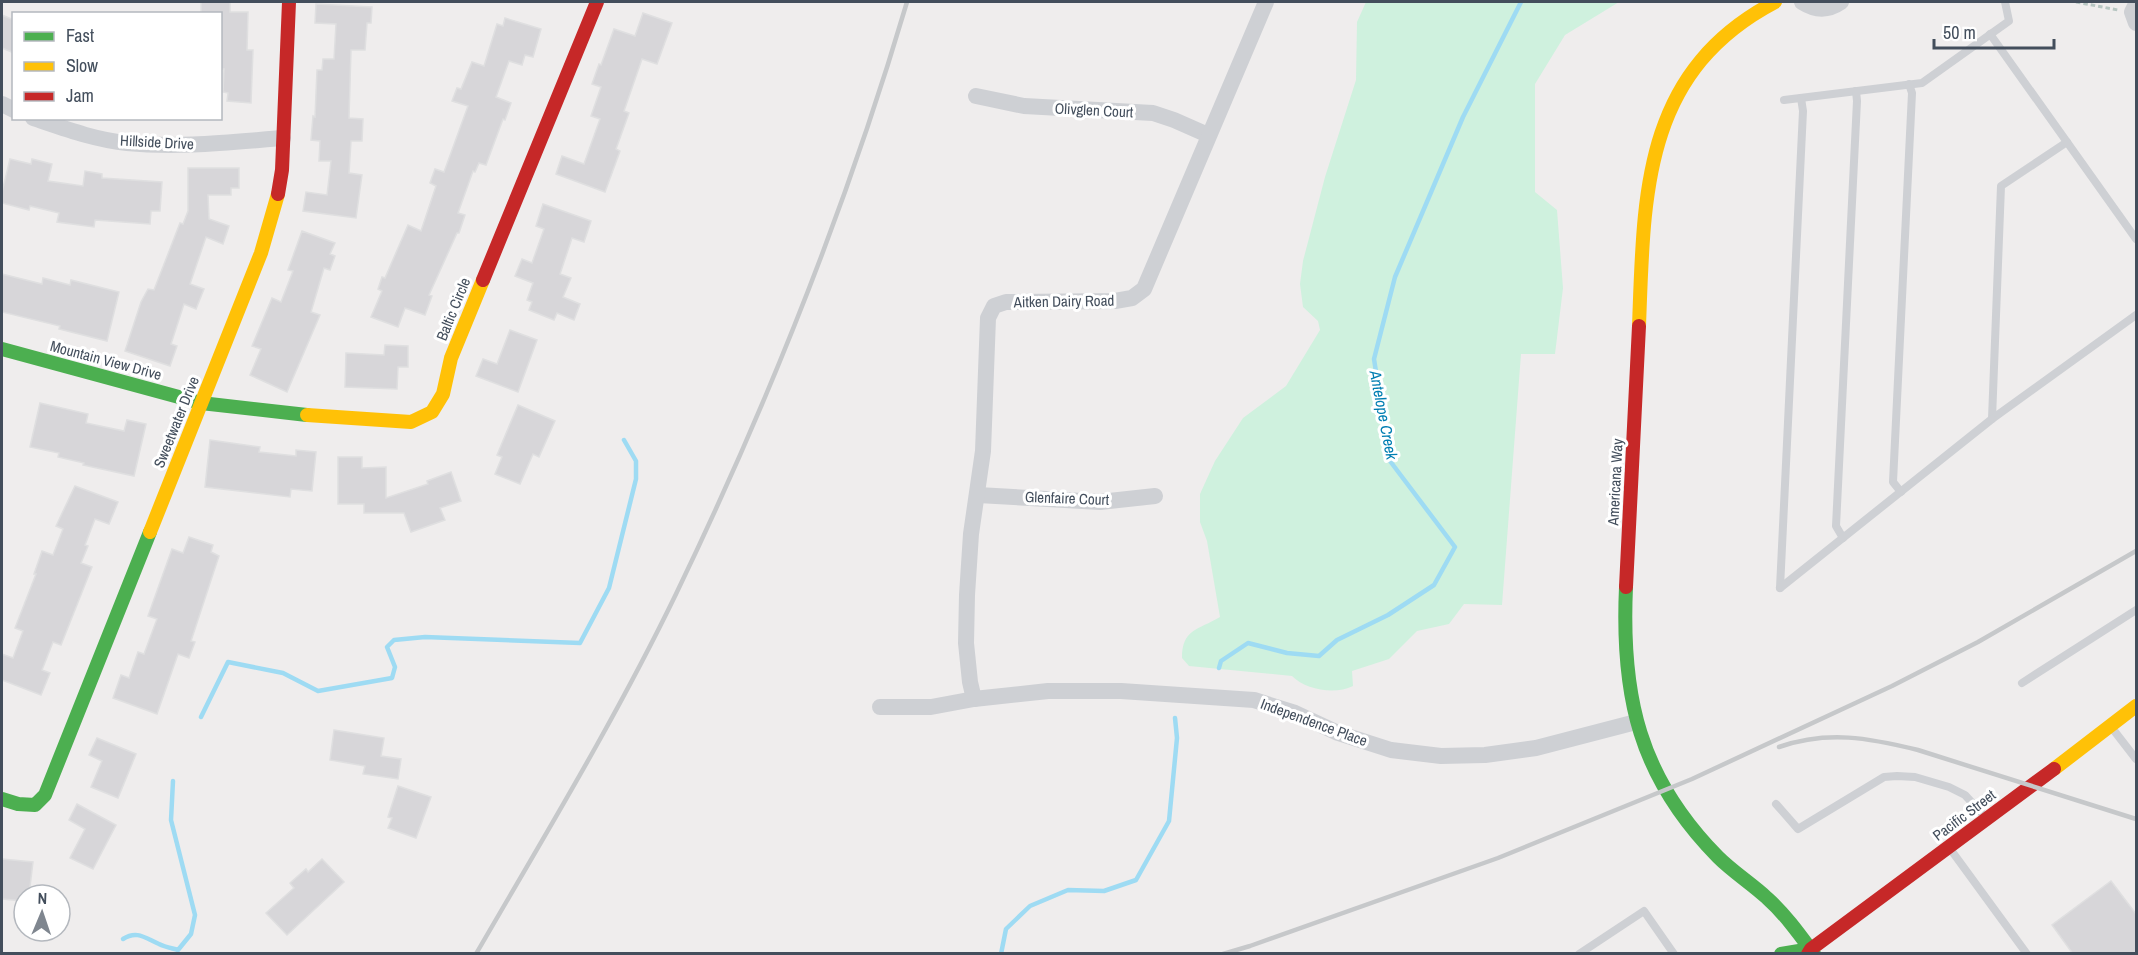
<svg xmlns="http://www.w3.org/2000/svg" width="2138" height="955" viewBox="0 0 2138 955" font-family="'Archivo Narrow',sans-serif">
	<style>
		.green { fill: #cff1de }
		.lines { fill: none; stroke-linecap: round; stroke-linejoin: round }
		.stream { stroke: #9edbf3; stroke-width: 4.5 }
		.building { fill: #d7d6d9; stroke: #dfdfe0; stroke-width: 1.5 }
		.path { stroke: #b7c6c2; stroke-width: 3; stroke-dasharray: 4.5 3; stroke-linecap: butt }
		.lane { stroke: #ced0d4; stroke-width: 8 }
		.street { stroke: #ced0d4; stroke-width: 16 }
		.fast { stroke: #4caf50; stroke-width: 14 }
		.slow { stroke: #ffc107; stroke-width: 14 }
		.jam { stroke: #c62828; stroke-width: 14 }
		.rail { stroke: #c6c8ca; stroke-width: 4.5 }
		.labels { text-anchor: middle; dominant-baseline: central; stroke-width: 6; stroke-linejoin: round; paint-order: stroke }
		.street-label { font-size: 15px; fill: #434e5c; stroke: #fff }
		.water-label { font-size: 16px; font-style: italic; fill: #007eb2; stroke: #fff }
	</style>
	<rect width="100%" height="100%" fill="#efeded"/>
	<!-- green -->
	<path class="green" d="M1366,2H1619L1565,35L1535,84V192L1557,210L1563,288L1555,354H1521L1502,605L1464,604L1449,624L1417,631L1389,659L1352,671L1353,686C1335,695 1306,690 1292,676L1189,666L1182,658C1182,629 1198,630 1220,617L1207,541L1200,522V494L1215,461L1243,418L1286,386L1320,330L1318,321L1303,307L1300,284L1303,261L1325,177L1356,80L1357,22Z"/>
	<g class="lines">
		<!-- stream -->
		<g class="stream">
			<path d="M1219,668L1221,661L1248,643L1287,653L1319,656L1337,640L1388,615L1434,585L1455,547L1390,461L1374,359L1395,277L1463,117L1521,2"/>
			<path d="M201,717L228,662L283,673L318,691L392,678L395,667L387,647L394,640L425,637L580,643L609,588L636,479V461L624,440"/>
			<path d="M123,939C137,930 145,938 159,944C165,947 171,948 178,950L191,934L195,915L171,820L173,781"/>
			<path d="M1001,954L1006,929L1030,906L1068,890L1104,891L1136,880L1169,821L1177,738L1175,718"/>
		</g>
	</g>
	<!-- building -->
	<g class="building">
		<path d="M201,2H230V12H248L247,50H253L251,103L227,101L228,93L223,92L224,69H220V14H201Z"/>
		<path d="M316,4L372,7L371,23H367L365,50H351L349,118L363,119L362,141H351L349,173L362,175L356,218L303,211L306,192L327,195L331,161H319L320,141L311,140L313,116L315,117L317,70H322L323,59H334L336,24L315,23Z"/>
		<path d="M643,13L672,23L657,64L642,59L624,111L629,113L616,149L620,151L605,192L556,174L562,156L584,164L600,119L591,116L601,87L592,84L599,64L601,65L614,29L635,36Z"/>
		<path d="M2,15L14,20V53L2,48Z"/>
		<path d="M505,18L541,29L533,57L525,55L522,65L509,61L496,97L511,103L505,120L503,119L486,165L479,163L475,172L473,171L458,213L465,215L459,233H457L429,295L432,296L425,315L405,308L398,327L371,317L382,291L378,289L382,277L385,278L408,225L421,231L436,186L430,183L435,169L444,172L468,106L452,101L457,88L461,89L472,62L484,66L497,24L503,26Z"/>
		<path d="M10,159L31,164L32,159L52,164L48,181L83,186L85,171L102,174V178L162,182L160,211H151L150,224L95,220L94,227L57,222L59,213L55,212L30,206L29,210L2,203V192Z"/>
		<path d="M188,168H239V188H231V195H208L209,219L229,226L223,244L206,237L190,284L204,289L196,309L184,304L171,344L177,346L170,366L125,351L141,302L148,289L154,290L180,223L183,224L188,211Z"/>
		<path d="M543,204L591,221L584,242L572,238L560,274L571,278L563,297L580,304L574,320L557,313L554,320L529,310L532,302L527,300L533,283L515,276L522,259L532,263L544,229L536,226Z"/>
		<path d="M302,231L335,243L330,254L335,256L330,270L324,268L311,312L320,315L287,392L250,375L261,349L252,346L272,298L281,302L293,271L288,270Z"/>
		<path d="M2,274L42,284L43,278L70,285L71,280L119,292L107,341L59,329L60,326L2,312Z"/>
		<path d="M510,330L537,340L518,392L476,376L483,359L497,364Z"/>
		<path d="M385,345L408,346V367H398L397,389L345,387L346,353L384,355Z"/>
		<path d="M40,403L88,414L86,423L124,431L127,420L146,424L134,476L83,465L84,463L58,457L59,453L30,447Z"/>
		<path d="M518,405L555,421L539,457L533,454L520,484L495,474L502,457L497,455Z"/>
		<path d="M210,440L260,447L259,452L296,456V450L316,452L312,491L291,489L290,497L205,487Z"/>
		<path d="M338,457H362V468L386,467V498L428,484L427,481L451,472L461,501L440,508L445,520L411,532L404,513H364V504H338Z"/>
		<path d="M75,486L118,502L109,524L95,519L85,545L88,546L81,563L92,567L61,645L53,642L42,670L50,673L41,695L2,680V654L13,658L23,631L15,628L36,574H34L42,551L53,555L63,529L56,526Z"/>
		<path d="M189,537L213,545L211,552L219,556L191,641L195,642L189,658L178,654L157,714L113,698L121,675L129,678L138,652L144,654L157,619L148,616L172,549L183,553Z"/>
		<path d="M334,730L384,738L381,756L401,759L398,779L363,774L365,766L330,760Z"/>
		<path d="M97,738L136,754L118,798L91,787L102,761L89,755Z"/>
		<path d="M398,786L431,797L416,838L388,828L392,818L388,817Z"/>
		<path d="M77,804L116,825L93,869L70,858L85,829L69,820Z"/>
		<path d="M2,859L33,862L29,895H24V901L2,899Z"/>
		<path d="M322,859L344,882L287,935L266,913L294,888L290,883L306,869L308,872Z"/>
		<path d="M2111,881L2136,914V954H2073L2052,925Z"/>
	</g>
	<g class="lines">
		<!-- path -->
		<path class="path" d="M2076,2L2118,10"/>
		<!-- lane -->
		<g class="lane">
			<path d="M1990,34L2136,239"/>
			<path d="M1784,100L1922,83L2009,21L2005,2"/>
			<path d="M2067,142L2001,186L1992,419L2136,315"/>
			<path d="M1901,492L1893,482L1912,93L1909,84"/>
			<path d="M1843,538L1836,526L1857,101L1856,91"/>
			<path d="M1780,588L1803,111L1801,98"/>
			<path d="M1780,588L1992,419"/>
			<path d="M2022,683L2136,610"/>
			<path d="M2112,728L2136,759"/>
			<path d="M1776,804L1798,829L1884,777L1897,776L1915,777L1949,787L1965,795L1986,818"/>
			<path d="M1951,850L2027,954"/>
			<path d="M1579,954L1644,911L1674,954"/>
		</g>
		<!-- street -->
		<g class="street">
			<path d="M1802,2C1816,11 1828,11 1841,2"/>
			<path d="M2136,4L2132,12L2136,23"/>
			<path d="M976,96L1024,106L1153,113L1174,120L1208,135"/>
			<path d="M2,104L14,110"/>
			<path d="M33,118C63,128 95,140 127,143C179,148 231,142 283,138"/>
			<path d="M978,495L1100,502L1155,496"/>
			<path d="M974,699L970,682L966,643L967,595L971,534L983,451L988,318L994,306L1006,302L1115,301L1132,298L1144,289L1266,2"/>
			<path d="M880,707H931L974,699L1048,691H1121L1254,700L1295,713L1338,733L1391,750L1441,756L1485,755L1536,748L1636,722"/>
		</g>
		<!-- fast -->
		<g class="fast">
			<path d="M2,349L201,403L307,415"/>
			<path d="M1626,587C1621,696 1639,777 1718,857C1733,872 1752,884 1767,898C1785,914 1800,935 1814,954"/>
			<path d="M2,799L18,804L35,805L45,795L150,532"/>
			<path d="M1781,954L1811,949"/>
		</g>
		<!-- slow -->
		<g class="slow">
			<path d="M1639,326C1644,194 1642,72 1775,2"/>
			<path d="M307,415L411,422L432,412L443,394L451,358L483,280"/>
			<path d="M150,532L261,253L278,194"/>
			<path d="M2054,769L2136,706"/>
		</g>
		<!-- jam -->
		<g class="jam">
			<path d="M278,194L282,170L289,2"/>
			<path d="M483,280L597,2"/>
			<path d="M1626,587L1639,326"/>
			<path d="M1808,954L1811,949L2054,769"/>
		</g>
		<!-- rail -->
		<g class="rail">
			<path d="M1779,747C1828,730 1869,738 1918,750L2136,819"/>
			<path d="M476,954C545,835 616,718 676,594C768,403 847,205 907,2"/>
			<path d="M1223,954L1250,946L1498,858L1692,779L1892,686L1978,642L2136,551"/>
		</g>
	</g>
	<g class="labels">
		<!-- street labels -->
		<g class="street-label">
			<text transform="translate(1094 110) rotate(3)">Olivglen Court</text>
			<text transform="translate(157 142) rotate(3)">Hillside Drive</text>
			<text transform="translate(1064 301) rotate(-1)">Aitken Dairy Road</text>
			<text transform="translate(453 309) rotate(-68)">Baltic Circle</text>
			<text transform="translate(106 360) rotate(15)">Mountain View Drive</text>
			<text transform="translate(176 422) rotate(-68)">Sweetwater Drive</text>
			<text transform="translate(1615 482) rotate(-87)">Americana Way</text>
			<text transform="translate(1067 498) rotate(2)">Glenfaire Court</text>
			<text transform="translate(1314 722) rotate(20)">Independence Place</text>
			<text transform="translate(1964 815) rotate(-37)">Pacific Street</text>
		</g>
		<!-- water labels -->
		<g class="water-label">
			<text transform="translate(1384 415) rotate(79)">Antelope Creek</text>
		</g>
	</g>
	<!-- border -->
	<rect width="2138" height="955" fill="none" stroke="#434e5c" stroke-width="6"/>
	<!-- legend -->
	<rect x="12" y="12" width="210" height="108" fill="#ffffff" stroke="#b4b8be" stroke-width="1.5"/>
	<rect x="24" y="32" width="30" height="9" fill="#4caf50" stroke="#b4b8be" stroke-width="1.5"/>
	<text x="66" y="42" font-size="18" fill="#434e5c">Fast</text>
	<rect x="24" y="62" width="30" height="9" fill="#ffc107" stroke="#b4b8be" stroke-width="1.5"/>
	<text x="66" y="72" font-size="18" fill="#434e5c">Slow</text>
	<rect x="24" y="92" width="30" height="9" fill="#c62828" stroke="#b4b8be" stroke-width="1.5"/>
	<text x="66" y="102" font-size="18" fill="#434e5c">Jam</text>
	<!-- north arrow -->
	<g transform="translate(42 913) rotate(2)"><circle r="28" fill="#ffffff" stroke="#b4b8be" stroke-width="1.5"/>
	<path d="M0-4.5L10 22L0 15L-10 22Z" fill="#7f868f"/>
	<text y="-9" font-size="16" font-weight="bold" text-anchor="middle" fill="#434e5c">N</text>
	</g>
	<!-- scale -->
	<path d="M1934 39v9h120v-9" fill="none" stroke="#434e5c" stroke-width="3"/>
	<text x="1943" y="39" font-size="18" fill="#434e5c" stroke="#ffffff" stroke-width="4.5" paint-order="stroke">50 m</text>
</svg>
